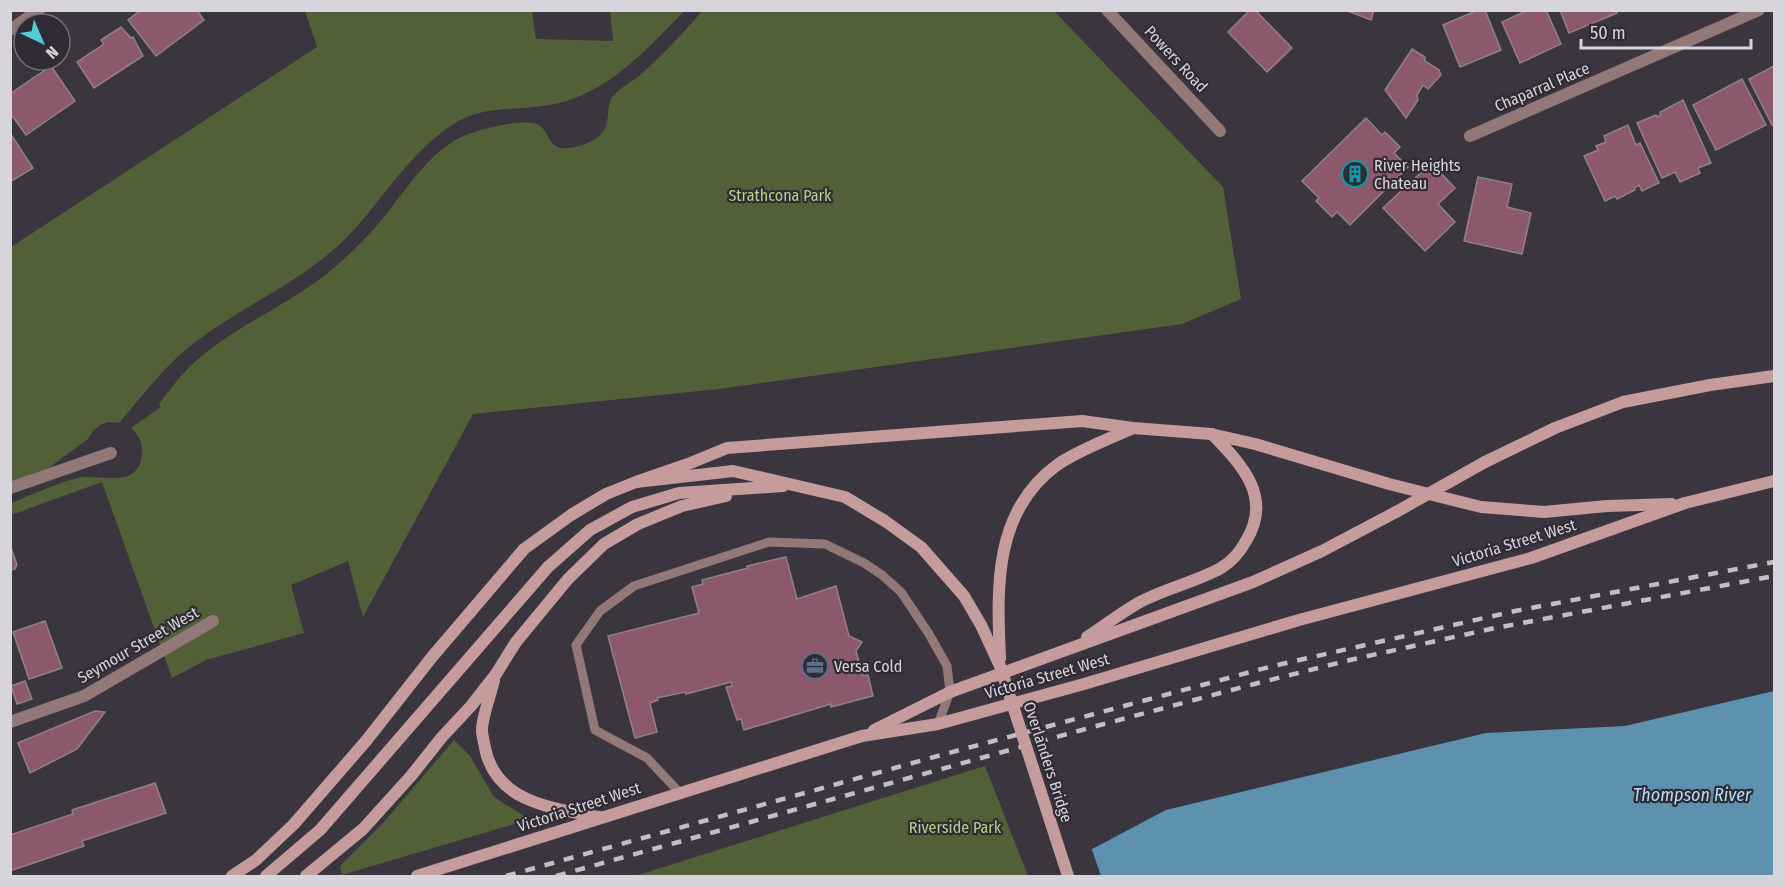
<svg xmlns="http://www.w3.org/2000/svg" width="1785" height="887" viewBox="0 0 1785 887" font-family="'Fira Sans Condensed',sans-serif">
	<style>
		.green { fill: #526038 }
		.water { fill: #5d91ae }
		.pier { fill: #3b353f }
		.building { fill: #8c596c; stroke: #908185; stroke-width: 1.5 }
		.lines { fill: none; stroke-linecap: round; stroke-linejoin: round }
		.lane { stroke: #927877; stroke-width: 9 }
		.street { stroke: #927877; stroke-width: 12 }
		.secondary { stroke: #c59c9b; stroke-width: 12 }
		.rail { stroke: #c2bec5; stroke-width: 4.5; stroke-dasharray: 10 10; stroke-linecap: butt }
		.secondary-bridge { stroke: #c59c9b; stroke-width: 12 }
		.labels { text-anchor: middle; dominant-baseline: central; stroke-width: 4.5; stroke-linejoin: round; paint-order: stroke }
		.street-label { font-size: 16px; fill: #d8d4db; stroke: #302b35 }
		.poi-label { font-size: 16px; fill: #d8d4db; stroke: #302b35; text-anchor: start }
		.park-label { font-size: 16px; fill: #b7d087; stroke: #302b35 }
		.water-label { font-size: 18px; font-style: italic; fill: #b0def9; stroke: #302b35 }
	</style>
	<rect width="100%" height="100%" fill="#3b353f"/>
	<!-- green -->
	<g class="green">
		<path d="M305,11H532L536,39L613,41L610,11H684C646,50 606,96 549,105C517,111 481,105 452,125C405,156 380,206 340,244C299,282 246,305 201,338C170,359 144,394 119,423L109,422L100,425L93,431L88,439L50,467L11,484V247L317,47Z"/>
		<path d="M702,11H1054L1223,187L1241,299L1182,324L719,389L473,414L363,617L348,561L291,585L304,633L206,660L172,678L102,482L11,515V503C32,495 54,484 77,478C99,473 140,491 142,453C143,443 138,434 131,428L161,407L159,404C171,388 183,372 198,359C233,329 278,309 316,282C337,267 355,249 373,230C401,199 422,158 459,138C474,130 524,117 539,125C550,132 548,151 569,148C579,147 596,141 602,133C612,122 604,106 614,95C620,88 631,82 639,76C662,56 683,33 702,11Z"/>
		<path d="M454,740L470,756L494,797L524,816L521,822L342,875L340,866L384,822Z"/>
		<path d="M985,766L1028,876H635Z"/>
	</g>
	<!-- water -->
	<path class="water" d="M1774,691V876H1041L1166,810L1486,733L1625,726Z"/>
	<!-- pier -->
	<path class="pier" d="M1091,847L1101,876H1038L1040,874Z"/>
	<!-- building -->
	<g class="building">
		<path d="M141,10H197L204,20L156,56L128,20Z"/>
		<path d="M1250,10H1255L1292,48L1267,72L1228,32Z"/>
		<path d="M1345,10H1374L1371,20Z"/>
		<path d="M1478,10H1485L1501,50L1460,67L1443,25Z"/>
		<path d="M1528,10H1546L1561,44L1520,63L1502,22Z"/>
		<path d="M1560,10H1616L1617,13L1569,33Z"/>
		<path d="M121,27L131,38L133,37L143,56L94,88L77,62L104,44L101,40Z"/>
		<path d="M1412,49L1425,57V61L1439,70L1441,75L1428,89L1423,85L1417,95L1418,100L1406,118L1385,90Z"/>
		<path d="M51,66L75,101L26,135L10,113V94Z"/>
		<path d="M1774,66V124L1772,125L1749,79Z"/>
		<path d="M1742,79L1766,125L1716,150L1693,105Z"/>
		<path d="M1683,100L1711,163L1698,168L1700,173L1680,182L1675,172L1662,178L1637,123L1656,115L1657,117L1661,115L1660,112Z"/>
		<path d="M1366,118L1382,135L1385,132L1400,147L1394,153L1408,167L1350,225L1337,212L1332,217L1316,201L1319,198L1302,181Z"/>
		<path d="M1628,125L1636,145L1640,143L1659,183L1642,191L1639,185L1634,188L1635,190L1617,199L1615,196L1605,201L1584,156L1598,150L1596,146L1606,142L1604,136Z"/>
		<path d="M10,133L33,168L10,182Z"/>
		<path d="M1431,163L1455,188L1438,204L1455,222L1425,251L1383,208Z"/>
		<path d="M1478,177L1512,184L1507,207L1531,213L1522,254L1464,241Z"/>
		<path d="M10,545L17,565L15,569L10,570Z"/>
		<path d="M786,557L797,599L836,586L849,636L862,642L856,651L863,676L868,675L873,696L831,707V704L744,730L741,719L737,720L726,687L732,686L731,682L686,694L685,692L657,698L658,700L650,703L657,732L635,738L608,636L699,613L692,587L703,584L702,580L748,568L747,566Z"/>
		<path d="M45,621L62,668L29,679L13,632Z"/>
		<path d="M25,681L32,699L17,704L11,686Z"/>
		<path d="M95,711L105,712L77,749L30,773L18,743Z"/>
		<path d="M155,783L166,813L82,841L84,846L10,871V835L73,814L72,810Z"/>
	</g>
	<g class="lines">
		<!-- lane -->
		<path class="lane" d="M680,793L647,758L595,730L576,645L600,611L634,586L769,542L825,544L864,563L882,575L901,592L929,634L947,666L950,692L938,724"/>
		<!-- street -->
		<g class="street">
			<path d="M1107,10L1220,131"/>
			<path d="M10,30L39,10"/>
			<path d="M1470,136L1759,10"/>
			<path d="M10,488L111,453"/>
			<path d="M10,722L84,696L213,621"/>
		</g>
		<!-- secondary -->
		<g class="secondary">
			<path d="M1485,462L1555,428L1623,402L1710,385L1774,376"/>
			<path d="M636,482L688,464L727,448L1082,421L1133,428L1211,434L1255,444L1389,484L1481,507L1544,512L1607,506L1672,504"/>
			<path d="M1087,637C1104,626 1122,612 1140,602C1166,588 1196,582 1221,568C1231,562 1240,552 1246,541C1273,497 1242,465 1212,434"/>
			<path d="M1000,659C997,588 993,512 1057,465C1077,451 1108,439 1131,429"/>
			<path d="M494,680C491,694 482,717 482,730C482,735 484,742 485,748C496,803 553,808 599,817"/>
			<path d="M874,730L950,692L1253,582L1322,551L1396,512"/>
			<path d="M232,876L256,860L294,824L366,741L432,657L524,549L571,515L606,494L636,482L733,471L845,497L885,521L921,547L964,596L981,625L1000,666"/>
			<path d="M266,876L320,830L548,567L590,530L632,507L679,493L783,486"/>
			<path d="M306,876L363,829L411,776L442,737L471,706L496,674L516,642L568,579L604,544L638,524L682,506L726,496"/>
			<path d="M417,876L862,736L938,724L1084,684L1299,620L1531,558L1685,503L1774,481"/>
		</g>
		<!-- rail -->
		<g class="rail">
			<path d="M506,876L945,754L1273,666L1515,611L1774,562"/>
			<path d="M556,876L1089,728L1258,683L1350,660L1495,628L1774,576"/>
		</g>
		<!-- secondary-bridge -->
		<g class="secondary-bridge">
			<path d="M1396,512L1485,462"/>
			<path d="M1000,666L1068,876"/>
		</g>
	</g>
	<!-- icons -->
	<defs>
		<symbol id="building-ring" viewBox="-11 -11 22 22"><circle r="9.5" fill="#302b35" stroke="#0f9aa8" stroke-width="1.5"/><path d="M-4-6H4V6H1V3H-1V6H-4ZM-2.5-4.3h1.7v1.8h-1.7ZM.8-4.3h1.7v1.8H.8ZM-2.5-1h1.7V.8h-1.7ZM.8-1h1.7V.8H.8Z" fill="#0f9aa8"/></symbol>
		<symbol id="office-ring" viewBox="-11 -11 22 22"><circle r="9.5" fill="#302b35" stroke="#5c6f8a" stroke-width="1.5"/><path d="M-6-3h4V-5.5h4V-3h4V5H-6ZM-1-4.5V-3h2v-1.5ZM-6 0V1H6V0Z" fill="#5c6f8a"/></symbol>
	</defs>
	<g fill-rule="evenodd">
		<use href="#building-ring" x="1340" y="159" width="30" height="30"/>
		<use href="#office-ring" x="800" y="651" width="30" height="30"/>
	</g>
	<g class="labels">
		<!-- street labels -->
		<g class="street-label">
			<text transform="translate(1176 59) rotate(47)">Powers Road</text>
			<text transform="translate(1542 87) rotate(-23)">Chaparral Place</text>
			<text transform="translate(1514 543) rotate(-17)">Victoria Street West</text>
			<text transform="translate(138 645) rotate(-30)">Seymour Street West</text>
			<text transform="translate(1047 676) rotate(-16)">Victoria Street West</text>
			<text transform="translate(1048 762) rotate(72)">Overlanders Bridge</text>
			<text transform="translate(579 807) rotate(-18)">Victoria Street West</text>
		</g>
		<!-- poi labels -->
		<g class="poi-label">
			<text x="1374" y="165">River Heights<tspan x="1374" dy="18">Chateau</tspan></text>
			<text x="834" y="666">Versa Cold</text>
		</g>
		<!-- park labels -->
		<g class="park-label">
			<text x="780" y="195">Strathcona Park</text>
			<text x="955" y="827">Riverside Park</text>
		</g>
		<!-- water labels -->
		<g class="water-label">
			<text x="1692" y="795">Thompson River</text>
		</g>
	</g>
	<!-- border -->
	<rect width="1785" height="887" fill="none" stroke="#d8d4db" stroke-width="24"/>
	<!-- north arrow -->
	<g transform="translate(42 42) rotate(136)"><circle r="28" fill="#302b35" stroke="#736f77" stroke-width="1.5"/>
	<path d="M0-4.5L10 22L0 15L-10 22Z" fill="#51ccd4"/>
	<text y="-9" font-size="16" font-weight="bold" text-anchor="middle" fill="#d8d4db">N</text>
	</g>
	<!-- scale -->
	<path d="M1581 39v9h170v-9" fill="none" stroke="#d8d4db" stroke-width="3"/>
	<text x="1590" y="39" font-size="18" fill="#d8d4db" stroke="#302b35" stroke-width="4.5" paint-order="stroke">50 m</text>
</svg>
